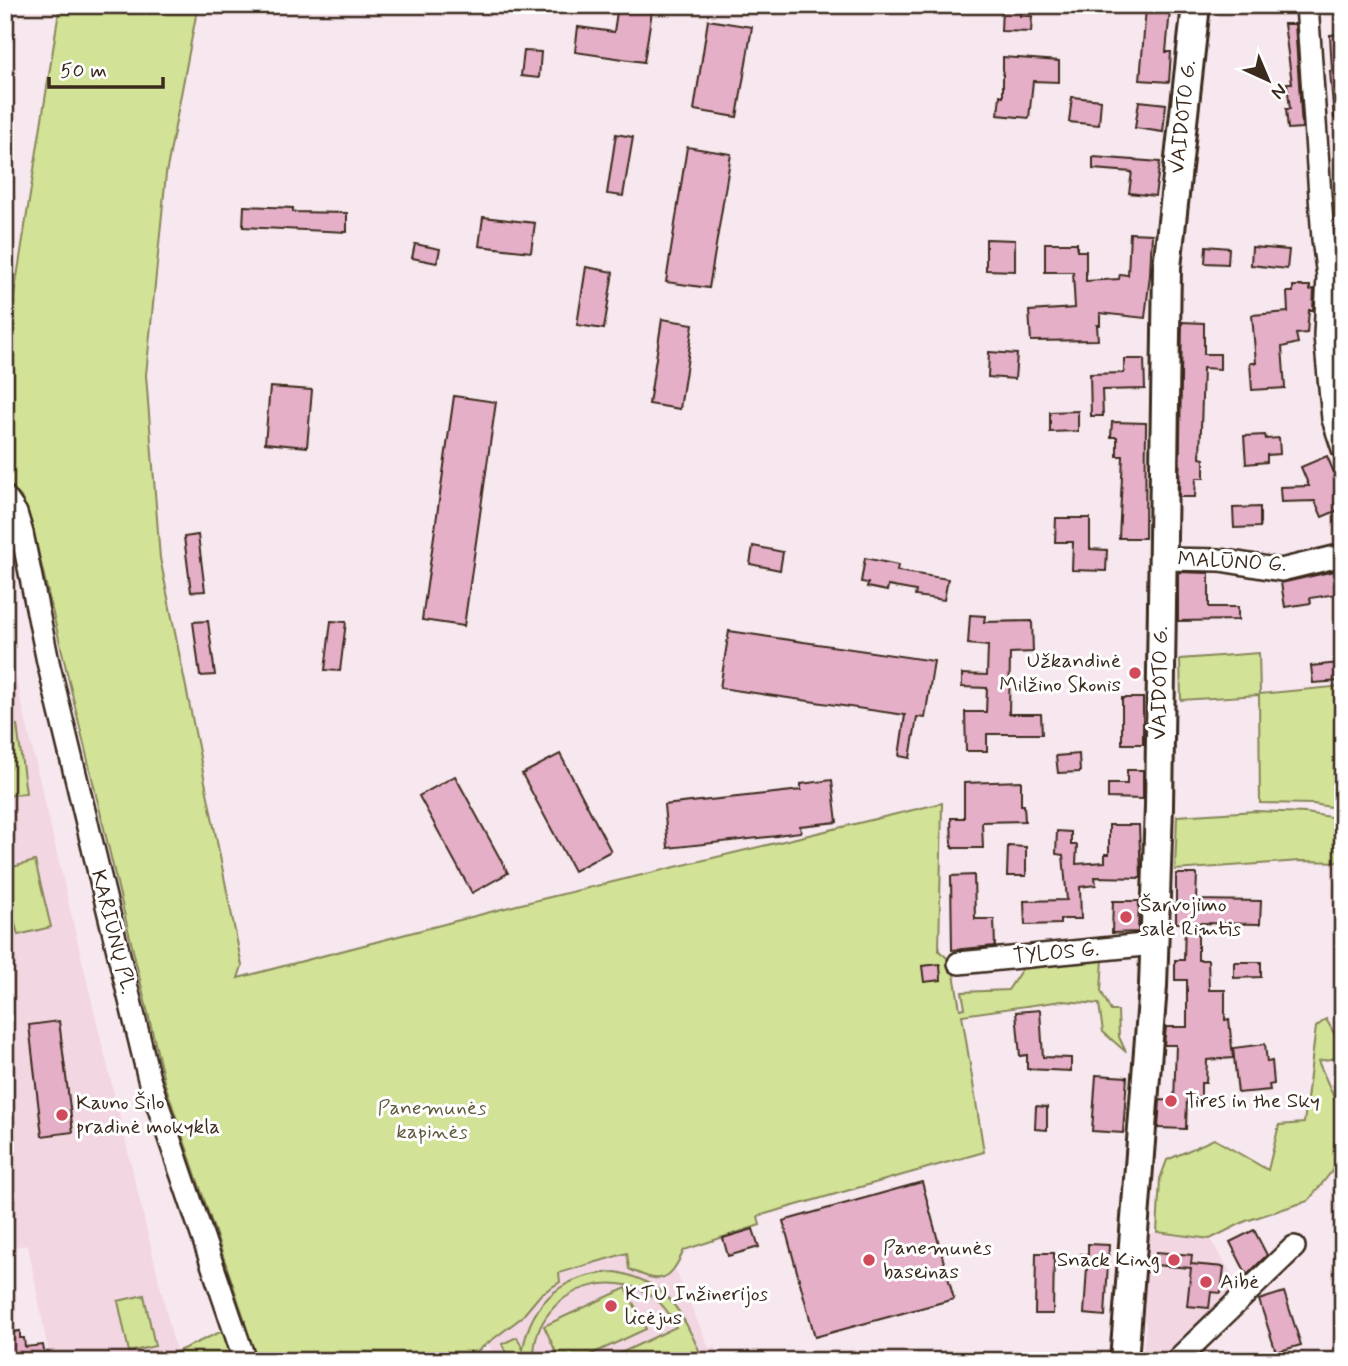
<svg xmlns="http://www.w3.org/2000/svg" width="1348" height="1366" viewBox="0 0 1348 1366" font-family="Mynerve,sans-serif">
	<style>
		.built { fill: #f2d6e2 }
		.green { fill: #d2e296; stroke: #86865a; stroke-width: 2 }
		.building { fill: #e5afc7; stroke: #3b2a1e; stroke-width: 2 }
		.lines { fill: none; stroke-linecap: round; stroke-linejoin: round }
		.minor-casing { stroke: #3b2a1e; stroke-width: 26 }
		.major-casing { stroke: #3b2a1e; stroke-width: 32 }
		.minor { stroke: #fff; stroke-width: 21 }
		.major { stroke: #fff; stroke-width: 26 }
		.poi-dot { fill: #d1495b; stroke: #fff; stroke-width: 2.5 }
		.labels { text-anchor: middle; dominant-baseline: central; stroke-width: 6; stroke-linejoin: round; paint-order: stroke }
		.street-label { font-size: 21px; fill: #3b2a1e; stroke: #fff }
		.poi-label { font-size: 21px; fill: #3b2a1e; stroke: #fff; text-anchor: start }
		.park-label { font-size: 21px; fill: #61583c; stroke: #fff }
	</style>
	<rect width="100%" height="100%" fill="#f7e7ee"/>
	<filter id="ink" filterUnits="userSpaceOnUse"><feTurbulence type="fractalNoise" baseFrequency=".0143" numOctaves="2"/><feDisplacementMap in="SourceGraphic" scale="14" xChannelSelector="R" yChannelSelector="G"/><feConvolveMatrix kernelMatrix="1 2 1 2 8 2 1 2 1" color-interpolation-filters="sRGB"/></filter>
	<g filter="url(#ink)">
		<!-- built -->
		<g class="built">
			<path d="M5,633L85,973L176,1352L121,1361H50L28,1245L5,1248Z"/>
			<path d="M1157,1232L1210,1239L1248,1300L1187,1361H1142L1146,1327L1141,1301L1147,1235Z"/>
			<path d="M628,1252L664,1279L675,1269L709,1348L715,1347L721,1361H496L488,1343L521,1318L541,1294L560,1282L559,1273Z"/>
			<path d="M1105,1354V1361H841V1358Z"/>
		</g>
		<!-- green -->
		<g class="green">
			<path d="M60,5H198L166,174L146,375L160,558L242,966L238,978L517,905L942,803L939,951L952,962L960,1009L965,1008L962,992L1008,990L1026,963L1103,959L1101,991L1111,1011H1118L1119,1037L1126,1052L1103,1032L1099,1004L1062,1001L962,1015L984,1152L758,1216L760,1225L684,1250C669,1283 661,1284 629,1269L627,1253L559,1273L560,1282L541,1294L521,1318L464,1361H121L176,1352L245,1321L164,1081L31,521L21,497L5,480V353Z"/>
			<path d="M1259,653L1260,694L1343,686V809L1313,804L1260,803L1259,695L1181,700L1180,659Z"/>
			<path d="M17,725L26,793L5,796V726Z"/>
			<path d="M1256,811L1306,813L1343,819V862L1300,861L1175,870L1177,816Z"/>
			<path d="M35,861L51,927L18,935L5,884V869Z"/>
			<path d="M1326,1019L1343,1049V1057L1318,1061L1343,1118V1138L1340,1161L1308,1201L1246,1221L1210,1239L1157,1232L1160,1179L1167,1160L1214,1139L1268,1170L1279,1125L1304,1123L1316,1027Z"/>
			<path d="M616,1272C671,1283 682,1314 704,1361H604L676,1327C644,1253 531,1280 534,1361H510L502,1344L517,1337L523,1349C532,1298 566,1274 616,1272Z"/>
			<path d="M626,1288L646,1329L577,1361H560L544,1326Z"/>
			<path d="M144,1295L155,1346L129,1352L118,1301Z"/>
		</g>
		<!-- building -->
		<g class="building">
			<path d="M618,5H653L644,62L575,52L578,27L614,32Z"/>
			<path d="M1002,8L1020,9V16H1032L1031,32L1001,31Z"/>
			<path d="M1146,8L1170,10L1166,52H1171L1169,82L1140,80Z"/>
			<path d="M708,20L752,27L737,117L694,110Z"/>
			<path d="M1284,24H1295L1302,128L1288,129L1286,109H1290L1287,83H1292Z"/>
			<path d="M1343,34V118H1334L1330,71H1332L1330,35Z"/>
			<path d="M524,51L541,52L539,78L521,76Z"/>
			<path d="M1003,57L1059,61V82L1033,81L1029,118L998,115L1000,95L1003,96Z"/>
			<path d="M1072,97L1101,100L1099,125L1069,122Z"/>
			<path d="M1139,101L1166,104L1163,132L1135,128Z"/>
			<path d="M616,134L633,137L623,196L607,194Z"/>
			<path d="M687,147L731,154L709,288L666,282Z"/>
			<path d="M1093,157L1160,162L1155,196L1129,193L1132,172L1093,169Z"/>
			<path d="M244,206L293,208V212L347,213V232L243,227Z"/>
			<path d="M483,217L535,223L531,252L479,246Z"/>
			<path d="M1130,233L1152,234L1150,275L1145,318L1100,313V325H1097L1098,340L1031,341L1029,311L1075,308L1073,272H1045V243H1077V251H1086V281L1119,279L1120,274L1128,275Z"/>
			<path d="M986,239L1015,240V271L986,270Z"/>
			<path d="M415,244L440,249L437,263L412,258Z"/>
			<path d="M1206,246L1229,248L1228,264L1205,263Z"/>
			<path d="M1252,247L1289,250L1287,269L1251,265Z"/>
			<path d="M586,267L613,272L604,329L577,325Z"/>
			<path d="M1293,286H1310V290L1314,289L1313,310H1309L1307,333L1296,334L1298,343L1282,347L1285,388L1252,390L1250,363H1256L1252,315L1288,312L1287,292H1293Z"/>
			<path d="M662,319L693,324L680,409L649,404Z"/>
			<path d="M1182,322L1204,323V354H1220V369L1203,368L1200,458L1204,459V478H1196L1195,497H1179Z"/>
			<path d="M989,352L1017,354L1015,379L988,377Z"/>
			<path d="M1124,359H1144L1145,389L1102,390L1103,416H1091L1090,374L1124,373Z"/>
			<path d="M270,387L312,390L307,447L265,443Z"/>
			<path d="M454,396L496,402L464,626L422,620Z"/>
			<path d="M1078,411V431L1050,432V412Z"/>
			<path d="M1112,422L1146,423L1145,538H1119L1123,456H1117V437H1111Z"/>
			<path d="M1265,435L1266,439L1279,438L1280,454L1267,455V462L1246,464L1244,436Z"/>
			<path d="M1327,456L1343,494V508L1322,517L1315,501L1281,502L1280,487L1309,486L1301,467Z"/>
			<path d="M1260,507V527L1234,528L1233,508Z"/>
			<path d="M1056,518H1090V549L1107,550L1106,571L1072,570L1073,542H1055Z"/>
			<path d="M198,535L205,591L191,592L184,537Z"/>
			<path d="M753,546L783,552L780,570L750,564Z"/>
			<path d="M865,558L898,565L897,571L948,579L944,600L915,596L916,591L888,586L887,591L867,587L868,583L861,582Z"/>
			<path d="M1343,569V593L1310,598L1311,603L1285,607L1281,583Z"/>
			<path d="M1178,572L1209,573V607H1238V620L1178,621Z"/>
			<path d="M970,615L985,616L984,622L1032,621L1033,652L1010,653L1009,714H1041L1042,734H987V751H966L965,712H986L987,688L962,687V674L987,675L988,646L968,644Z"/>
			<path d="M208,621L215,675L200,676L193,622Z"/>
			<path d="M331,621L346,622L340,671L325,670Z"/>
			<path d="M729,631L934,661L925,718L917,717L910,758L899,756L905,715L720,688Z"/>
			<path d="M1339,663L1341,681L1313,683L1311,666Z"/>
			<rect x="1122" y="698" width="21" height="46"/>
			<path d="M560,754L611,851L574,871L522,774Z"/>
			<path d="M1079,754L1080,772L1058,773L1056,756Z"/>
			<path d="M1127,770H1143V799L1108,798V784H1127Z"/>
			<path d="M455,776L508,873L472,893L419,796Z"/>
			<path d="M832,780L837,822L800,826L801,832L776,835L777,836L668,848L664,805L801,790V784Z"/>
			<path d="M1021,781V805H1024L1025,821L982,822L983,848H952L951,818H964V783Z"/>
			<path d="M1109,825H1139L1141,878L1095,877L1096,885L1080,887L1081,919H1060V924L1025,925L1024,901L1067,900L1063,855L1056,854L1057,831L1071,832V845H1077L1076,864L1105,862V854H1109Z"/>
			<path d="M1008,846L1026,847V876H1007Z"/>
			<path d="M1176,874H1197L1196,900L1261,901L1260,924L1198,923V960H1208L1209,990H1225V1020L1229,1019L1233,1058L1207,1060L1206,1083H1201V1097H1187L1186,1129L1158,1128L1160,1100L1174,1101L1176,1045H1164L1166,1027H1187V980H1175V960H1184L1185,923H1176Z"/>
			<path d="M974,875L975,919H994L995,946L952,950L951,876Z"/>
			<path d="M1113,901H1139L1138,932L1112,933Z"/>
			<path d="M1234,962H1261V977L1234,978Z"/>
			<path d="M940,964L941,980L924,982L922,966Z"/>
			<path d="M1040,1010L1043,1057L1071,1058V1071L1027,1069V1055L1020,1056L1016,1012Z"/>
			<path d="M59,1021L73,1132L42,1136L29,1025Z"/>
			<path d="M1265,1044L1267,1062L1272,1061L1274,1084L1269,1085L1270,1090L1238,1093L1233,1048Z"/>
			<path d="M1096,1075L1127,1077L1123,1133L1092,1131Z"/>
			<path d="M1036,1106L1047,1107V1130L1035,1129Z"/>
			<path d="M922,1182L954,1299L815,1337L783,1221Z"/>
			<path d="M753,1229L759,1247L728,1256L723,1238Z"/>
			<path d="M1254,1230L1267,1255L1247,1275L1230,1242Z"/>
			<path d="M1088,1244L1109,1245L1105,1316L1084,1314L1087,1267H1080L1081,1254L1088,1255Z"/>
			<path d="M1156,1252L1192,1255L1191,1264L1224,1267L1221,1293L1211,1292L1209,1308L1187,1306L1191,1268L1155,1265Z"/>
			<path d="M1036,1253H1054L1053,1314H1035Z"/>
			<path d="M1284,1292L1301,1345L1276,1352L1259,1300Z"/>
			<path d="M20,1331V1338H24L25,1347L43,1345L45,1357L5,1361V1333Z"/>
		</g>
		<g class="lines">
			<defs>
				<g id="minor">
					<path d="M1307,5L1323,239L1328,276L1325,335L1333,419L1343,449"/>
					<path d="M5,497L16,513L22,533L48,662L149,1079L245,1361"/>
					<path d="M1162,559L1220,560L1281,570L1343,555"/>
					<path d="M959,963L1154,944"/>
					<path d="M1176,1361L1294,1247"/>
				</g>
				<path id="major" d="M1124,1361L1153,986L1159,806L1167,267L1196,5"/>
			</defs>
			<!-- minor casing -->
			<use href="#minor" class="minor-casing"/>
			<!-- major casing -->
			<use href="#major" class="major-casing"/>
			<!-- minor -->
			<use href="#minor" class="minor"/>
			<!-- major -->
			<use href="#major" class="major"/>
		</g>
	</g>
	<!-- markers -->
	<g class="poi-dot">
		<circle cx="1135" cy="673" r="7"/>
		<circle cx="1126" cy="917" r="7"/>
		<circle cx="1171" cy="1101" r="7"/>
		<circle cx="62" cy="1115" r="7"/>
		<circle cx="869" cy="1260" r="7"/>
		<circle cx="1174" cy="1260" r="7"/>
		<circle cx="1206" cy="1282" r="7"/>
		<circle cx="611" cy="1306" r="7"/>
	</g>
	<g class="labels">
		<!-- street labels -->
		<g class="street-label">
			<text transform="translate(1183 117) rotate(-84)">VAIDOTO G.</text>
			<text transform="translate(1232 562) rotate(3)">MALŪNO G.</text>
			<text transform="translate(1160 683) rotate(-89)">VAIDOTO G.</text>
			<text transform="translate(113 932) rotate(76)">KARIŪNŲ PL.</text>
			<text transform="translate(1056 953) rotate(-5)">TYLOS G.</text>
		</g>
		<!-- poi labels -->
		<g class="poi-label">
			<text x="1121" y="661" text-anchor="end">Užkandinė<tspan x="1121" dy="24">Milžino Skonis</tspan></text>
			<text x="1140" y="905">Šarvojimo<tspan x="1140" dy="24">salė Rimtis</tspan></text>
			<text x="1185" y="1101">Tires in the Sky</text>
			<text x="76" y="1103">Kauno Šilo<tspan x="76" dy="24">pradinė mokykla</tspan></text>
			<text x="883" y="1248">Panemunės<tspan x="883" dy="24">baseinas</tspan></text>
			<text x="1160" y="1260" text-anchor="end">Snack King</text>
			<text x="1220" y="1282">Aibė</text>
			<text x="625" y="1294">KTU Inžinerijos<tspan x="625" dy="24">licėjus</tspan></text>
		</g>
		<!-- park labels -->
		<g class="park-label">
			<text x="432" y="1108">Panemunės<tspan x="432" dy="24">kapinės</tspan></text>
		</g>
	</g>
	<!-- margin -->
	<rect width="1348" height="1366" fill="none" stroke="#fff" stroke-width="28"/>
	<rect x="14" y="14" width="1320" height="1338" fill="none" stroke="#3b2a1e" stroke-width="2.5" filter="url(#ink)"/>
	<!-- north arrow -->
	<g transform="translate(1268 80) rotate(136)" stroke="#ffffff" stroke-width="5" paint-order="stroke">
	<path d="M0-5L12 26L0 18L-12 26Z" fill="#3b2a1e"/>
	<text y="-10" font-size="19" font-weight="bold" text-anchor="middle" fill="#3b2a1e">N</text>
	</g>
	<!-- scale -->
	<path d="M49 77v10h114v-10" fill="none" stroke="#3b2a1e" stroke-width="3.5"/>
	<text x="60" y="77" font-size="21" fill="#3b2a1e" stroke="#ffffff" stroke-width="5" paint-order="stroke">50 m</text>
</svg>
